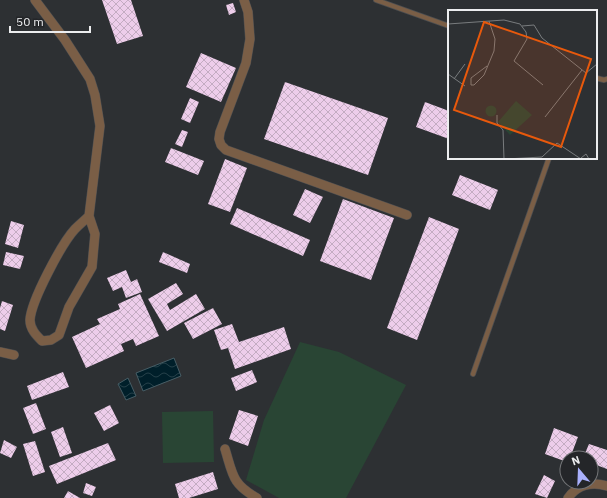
<svg xmlns="http://www.w3.org/2000/svg" width="607" height="498" viewBox="0 0 607 498" font-family="'IBM Plex Sans',sans-serif">
	<style>
		.park { fill: #294534 }
		.water { fill: url(#water-waves); stroke: #475d65 }
		.building { fill: url(#building-cross-hatch) }
		.lines { fill: none; stroke-linecap: round; stroke-linejoin: round }
		.lane-casing { stroke: #4c4e51; stroke-width: 6 }
		.street-casing { stroke: #4c4e51; stroke-width: 10 }
		.lane { stroke: #7a5e46; stroke-width: 4.5 }
		.street { stroke: #7a5e46; stroke-width: 9 }
		.inset-road { fill: none; stroke: #797c7e; stroke-width: 1 }
		.view { fill: #e8590c; fill-opacity: 0.15; stroke: #e8590c; stroke-width: 2 }
		.inset-edge { fill: none; stroke: #ecedef; stroke-width: 2 }
	</style>
	<defs>
		<pattern id="water-waves" width="16" height="10" patternUnits="userSpaceOnUse"><rect width="16" height="10" fill="#001f2a"/><path d="M0 5q4-4 8 0t8 0" fill="none" stroke="#254049"/></pattern>
		<pattern id="building-cross-hatch" width="8" height="8" patternUnits="userSpaceOnUse"><rect width="8" height="8" fill="#edcdea"/><path d="M0 0l8 8M0 8l8-8" fill="none" stroke="#c4acc2"/></pattern>
	</defs>
	<rect width="100%" height="100%" fill="#2d3033"/>
	<!-- park -->
	<g class="park">
		<path d="M300,342L339,352L406,385L346,498H279L246,480L264,420Z"/>
		<path d="M213,411L214,462L163,463L162,412Z"/>
	</g>
	<!-- water -->
	<g class="water">
		<path d="M174,358L181,376L143,391L136,373Z"/>
		<path d="M128,378L136,396L126,400L118,384Z"/>
	</g>
	<!-- building -->
	<g class="building">
		<path d="M102,0H131L143,36L117,44Z"/>
		<path d="M233,3L236,12L229,15L226,5Z"/>
		<path d="M201,53L236,68L221,102L186,87Z"/>
		<path d="M285,82L388,118L368,175L264,139Z"/>
		<path d="M190,98L199,102L190,123L181,119Z"/>
		<path d="M425,102L449,111V139L416,127Z"/>
		<path d="M182,130L188,132L182,147L175,144Z"/>
		<path d="M171,148L204,161L198,175L165,162Z"/>
		<path d="M225,159L247,168L230,212L208,204Z"/>
		<path d="M460,175L498,190L490,210L452,195Z"/>
		<path d="M305,189L323,197L310,223L293,215Z"/>
		<path d="M343,199L394,218L371,280L320,261Z"/>
		<path d="M237,208L310,240L303,256L230,224Z"/>
		<path d="M429,217L459,229L417,340L387,328Z"/>
		<path d="M11,221L24,225L18,248L5,244Z"/>
		<path d="M6,252L24,256L20,269L3,265Z"/>
		<path d="M163,252L190,264L187,273L159,262Z"/>
		<path d="M126,270L131,282L137,279L142,292L126,298L122,287L113,291L107,278Z"/>
		<path d="M176,283L183,294L167,304L170,310L196,294L205,309L167,331L148,299Z"/>
		<path d="M140,294L159,336L136,346L133,339L121,344L124,351L86,368L72,337L100,324L97,319L120,309L118,304Z"/>
		<path d="M2,301L13,305L5,331L0,329V308Z"/>
		<path d="M213,308L222,324L193,339L184,323Z"/>
		<path d="M232,324L239,342L284,327L291,349L235,369L228,348L221,350L214,330Z"/>
		<path d="M252,370L257,382L236,391L231,378Z"/>
		<path d="M63,372L69,387L32,400L27,386Z"/>
		<path d="M36,403L46,429L33,434L23,408Z"/>
		<path d="M110,405L119,423L104,431L94,413Z"/>
		<path d="M239,410L258,416L248,446L229,439Z"/>
		<path d="M63,427L72,453L60,457L51,432Z"/>
		<path d="M554,428L578,437L570,458H567V462L545,454Z"/>
		<path d="M4,440L17,447L11,458L0,453Z"/>
		<path d="M35,441L45,472L33,476L23,444Z"/>
		<path d="M108,443L116,460L57,484L49,466Z"/>
		<path d="M589,444L607,450V469L591,463V458H583Z"/>
		<path d="M213,472L218,489L189,498H179L175,484Z"/>
		<path d="M544,475L555,481L547,498L535,494Z"/>
		<path d="M86,483L96,487L92,496L83,493Z"/>
		<path d="M68,491L80,498H64Z"/>
	</g>
	<g class="lines">
		<defs>
			<g id="lane">
				<path d="M376,0L449,26"/>
				<path d="M596,78L604,80L607,79"/>
				<path d="M473,374L549,158"/>
			</g>
			<g id="street">
				<path d="M35,0L65,40L90,79L95,95L100,126L89,216L95,234L92,267L69,307L59,335L51,340L42,341C36,335 30,329 30,320C31,301 62,243 75,229C80,224 85,220 89,216"/>
				<path d="M244,0L248,12L250,39L246,63L220,132L219,139L221,145L226,150L407,215"/>
				<path d="M0,352L14,355"/>
				<path d="M225,449C233,475 232,484 257,498"/>
				<path d="M568,498C577,485 592,481 607,486"/>
			</g>
		</defs>
		<!-- lane casing -->
		<use href="#lane" class="lane-casing"/>
		<!-- street casing -->
		<use href="#street" class="street-casing"/>
		<!-- lane -->
		<use href="#lane" class="lane"/>
		<!-- street -->
		<use href="#street" class="street"/>
	</g>
	<!-- overview -->
	<g transform="translate(448 10)">
		<rect width="149" height="149" fill="#2d3033"/>
		<path d="M68,91L84,105L62,125L50,112ZM37.5 101a5.5 5.5 0 1 1 11 0a5.5 5.5 0 1 1-11 0Z" fill="#294534"/>
		<path class="inset-road" d="M0,14L56,10L72,14L78,22L79,29L66,51L95,75M74,16L86,15L94,28L138,63L149,54M39,56L23,68V75H26L36,65L46,41L47,29L41,11M0,64L17,76M6,69L17,54M49,105V113L55,120L56,149M97,107L134,60M133,148L138,144L141,149M58,149L94,147L109,133L133,149"/>
		<path class="view" d="M36,12L143,49L113,137L6,100Z"/>
		<rect width="149" height="149" class="inset-edge"/>
	</g>
	<!-- north arrow -->
	<g transform="translate(579 470) rotate(341)"><circle r="19" fill="#242629" stroke="#747678"/>
	<path d="M0-3L7 15L0 10L-7 15Z" fill="#a9b0fc"/>
	<text y="-6" font-size="11" font-weight="bold" text-anchor="middle" fill="#ecedef">N</text>
	</g>
	<!-- scale -->
	<path d="M10 26v6h80v-6" fill="none" stroke="#ecedef" stroke-width="2"/>
	<text x="16" y="26" font-size="12" fill="#ecedef" stroke="#242629" stroke-width="3" paint-order="stroke">50 m</text>
</svg>
